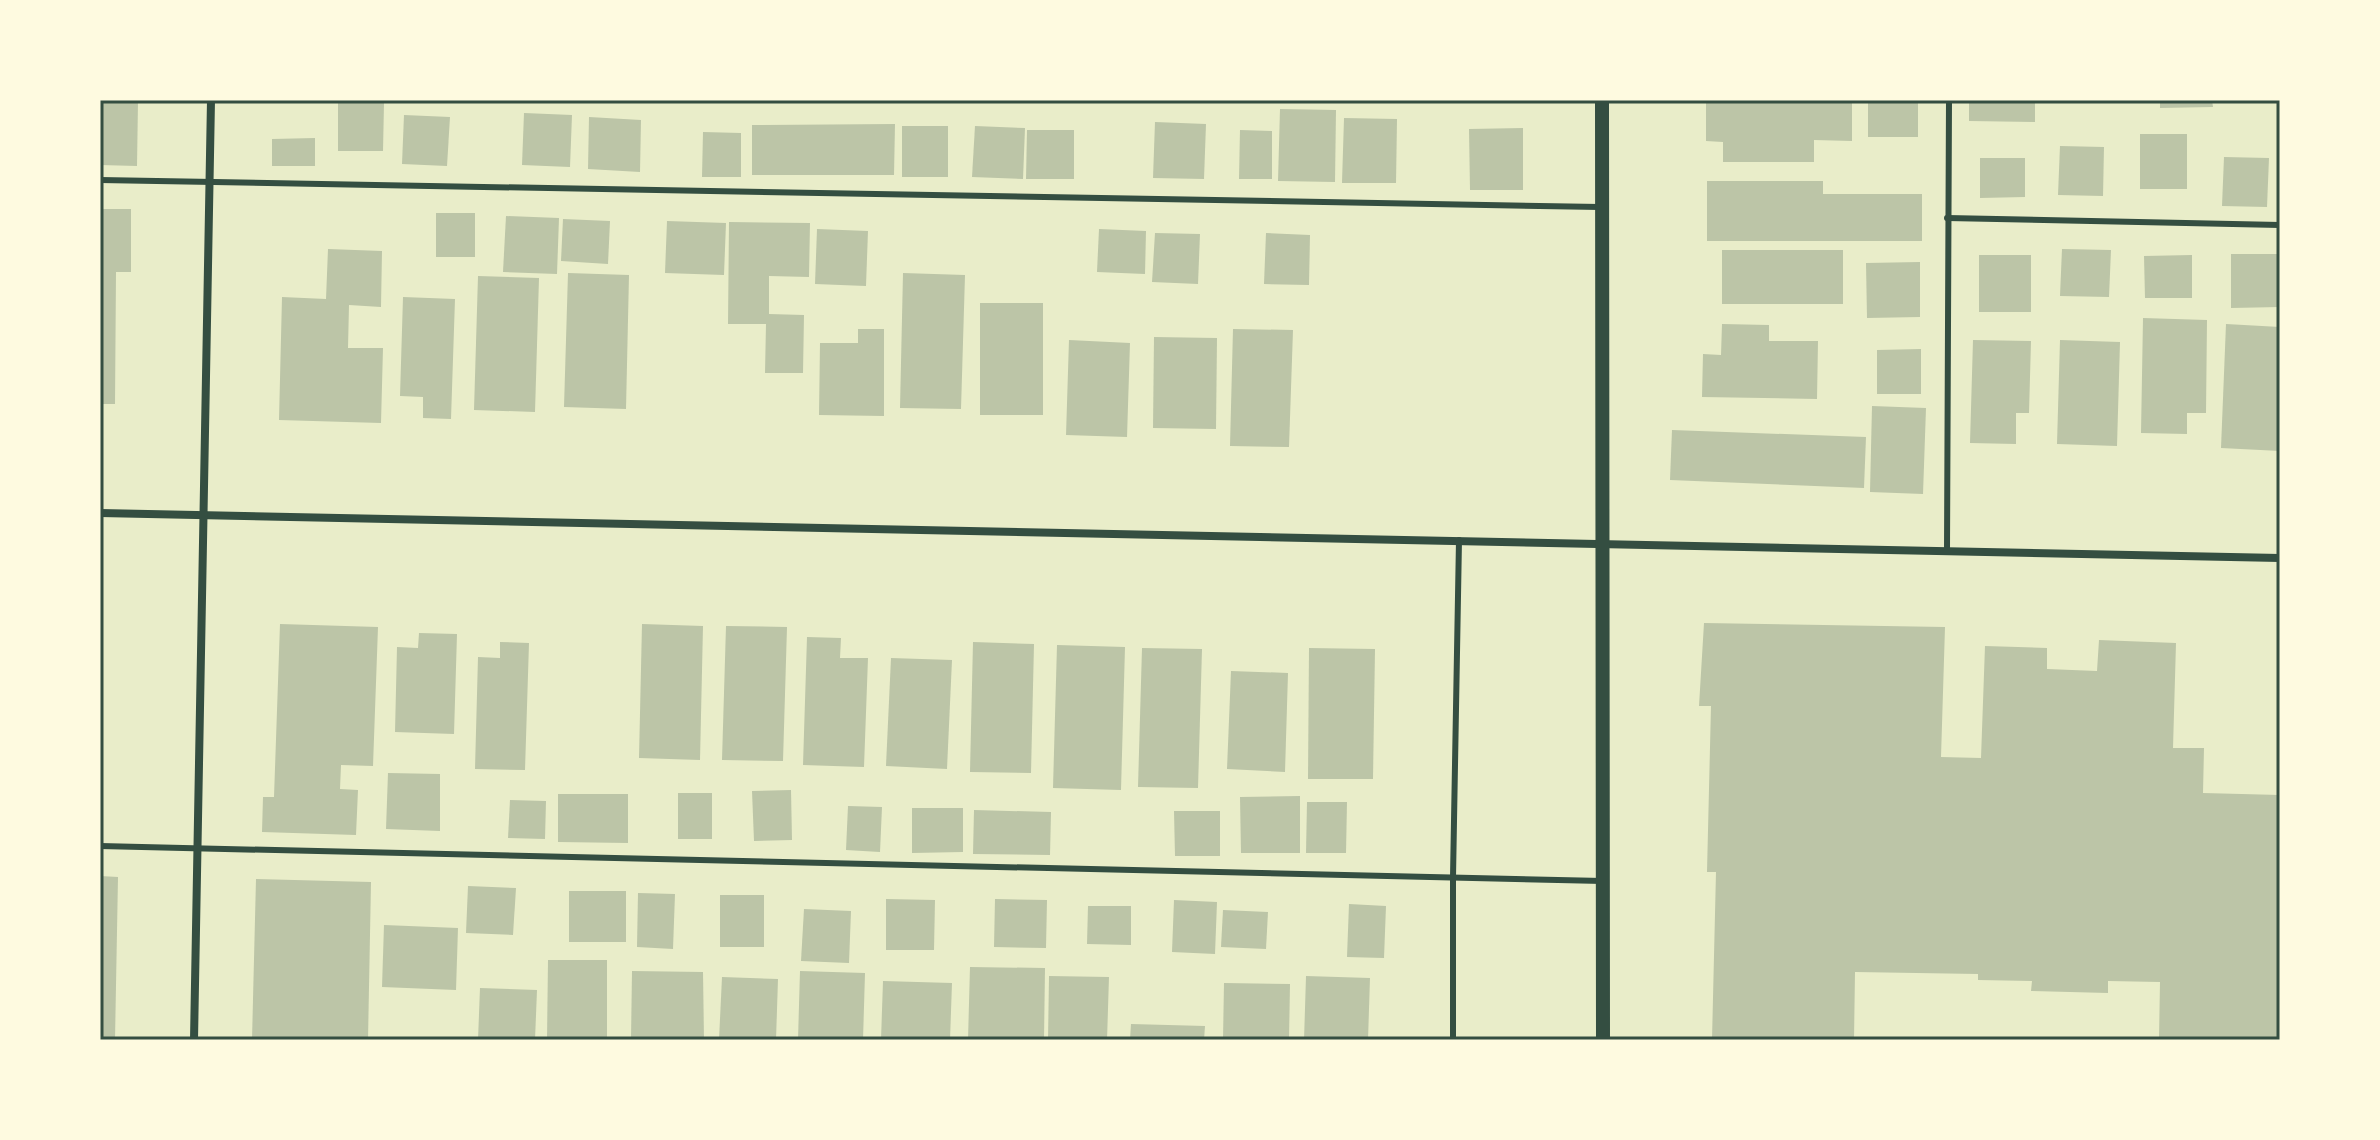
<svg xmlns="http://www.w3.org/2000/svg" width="2380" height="1140" viewBox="0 0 2380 1140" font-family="'PT Sans',sans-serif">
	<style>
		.building { fill: #bcc5a7 }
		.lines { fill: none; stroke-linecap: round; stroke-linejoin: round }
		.service { stroke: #344e41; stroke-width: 6 }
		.minor { stroke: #344e41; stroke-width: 8 }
		.tertiary { stroke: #344e41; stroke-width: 14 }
		.neatline { fill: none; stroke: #344e41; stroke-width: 3 }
	</style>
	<rect width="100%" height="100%" fill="#e9edc9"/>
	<!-- building -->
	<g class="building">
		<rect x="1868" y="100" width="50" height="37"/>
		<path d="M1969,100H2035V122L1969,121Z"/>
		<path d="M2160,100H2212L2213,107L2160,108Z"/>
		<path d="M100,101H138L137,166L100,165Z"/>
		<path d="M1706,101L1852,102V141L1814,140V162H1723V142L1706,141Z"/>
		<path d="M338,103H384L383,151H338Z"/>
		<path d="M1280,109L1336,110L1335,182L1278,181Z"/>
		<path d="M524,113L572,115L570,167L522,165Z"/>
		<path d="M404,115L450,117L447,166L402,164Z"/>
		<path d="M589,117L641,120L640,172L588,169Z"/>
		<path d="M1344,118L1397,119L1396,183H1342Z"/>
		<path d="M1155,122L1206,124L1204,179L1153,178Z"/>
		<path d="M895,124L894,175H752V125Z"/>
		<rect x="902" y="126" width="46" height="51"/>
		<path d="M975,126L1025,128L1023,179L972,177Z"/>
		<path d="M1523,128V190H1470L1469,129Z"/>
		<path d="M1027,130H1074V179H1026Z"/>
		<path d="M1240,130L1272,131V179H1239Z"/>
		<path d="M703,132L741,133V177H702Z"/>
		<rect x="2140" y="134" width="47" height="55"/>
		<path d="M315,138V166H272V139Z"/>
		<path d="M2060,146L2104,147L2103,196L2058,195Z"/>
		<path d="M2224,157L2269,158L2267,207L2222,206Z"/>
		<path d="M1980,158H2025V197L1980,198Z"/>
		<path d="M1707,181H1823V194H1922V241H1707Z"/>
		<path d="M100,209H131V272H116L115,404H100Z"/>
		<rect x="436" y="213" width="39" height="44"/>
		<path d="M506,216L559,218L557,274L503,272Z"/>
		<path d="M563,219L610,221L608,264L561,261Z"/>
		<path d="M667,221L726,223L724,275L665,273Z"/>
		<path d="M729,222L810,223L809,277L769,276V314L804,315L803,373H765L766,324H728Z"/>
		<path d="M817,229L868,231L866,286L815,284Z"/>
		<path d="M1099,229L1146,231L1145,274L1097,272Z"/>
		<path d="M1155,233L1200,234L1198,284L1152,282Z"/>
		<path d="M1266,233L1310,235L1309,285L1264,284Z"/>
		<path d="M328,249L382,251L381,307L349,305L348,348H383L381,423L279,420L282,297L326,299Z"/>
		<path d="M2062,249L2111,250L2109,297L2060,296Z"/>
		<rect x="1722" y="250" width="121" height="54"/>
		<path d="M2231,254H2280V307L2231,308Z"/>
		<rect x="1979" y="255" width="52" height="57"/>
		<path d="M2192,255V298H2145L2144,256Z"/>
		<path d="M1920,262V317L1867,318L1866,263Z"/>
		<path d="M568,273L629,275L626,409L564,407Z"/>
		<path d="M903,273L965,275L961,409L900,408Z"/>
		<path d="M478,276L539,278L535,412L474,410Z"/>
		<path d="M403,297L455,299L451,419L423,418V397L400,396Z"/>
		<rect x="980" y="303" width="63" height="112"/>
		<path d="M2143,318L2207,320L2206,413H2187V434L2141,433Z"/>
		<path d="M1722,324L1769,325V341H1818L1817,399L1702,397L1703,354L1721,355Z"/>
		<path d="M2226,324L2280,327V451L2221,448Z"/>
		<path d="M858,329H884V416L819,415L820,343H858Z"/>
		<path d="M1233,329L1293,330L1289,447L1230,446Z"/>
		<path d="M1154,337L1217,338L1216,429L1153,428Z"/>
		<path d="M1069,340L1130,343L1127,437L1066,435Z"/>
		<path d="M1973,340L2031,341L2029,413H2016V444L1970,443Z"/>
		<path d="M2060,340L2120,342L2117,446L2057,444Z"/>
		<path d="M1921,349V394H1877V350Z"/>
		<path d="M1872,406L1926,408L1923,494L1870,492Z"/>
		<path d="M1672,430L1866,437L1864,488L1670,480Z"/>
		<path d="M1704,623L1945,627L1941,757L1981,758L1985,646L2047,648V669L2097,671L2099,640L2176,643L2173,748H2204L2203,793L2280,795V1040H2159L2160,982L2108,981V993L2031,991L2032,981L1978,980V974L1855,972L1854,1040H1712L1716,872H1707L1711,706H1699Z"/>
		<path d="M280,624L378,627L373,766L341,765L340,789L358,790L356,835L262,832L263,797H274Z"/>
		<path d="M642,624L703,626L700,760L639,758Z"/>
		<path d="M726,626L787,627L783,761L722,760Z"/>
		<path d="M419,633L457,634L454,734L395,732L397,647L418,648Z"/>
		<path d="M807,637L841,638L840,658H868L864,767L803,765Z"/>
		<path d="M500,642L529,643L525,770L475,769L478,657L500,658Z"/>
		<path d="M973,642L1034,644L1031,773L970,772Z"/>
		<path d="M1057,645L1125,647L1121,790L1053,788Z"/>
		<path d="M1142,648L1202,649L1198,788L1138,787Z"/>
		<path d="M1309,648L1375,649L1373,779H1308Z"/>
		<path d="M891,658L952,660L947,769L886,766Z"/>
		<path d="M1231,671L1288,673L1285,772L1227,769Z"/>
		<path d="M388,773L440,774V831L386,829Z"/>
		<path d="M791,790L792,840L754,841L752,791Z"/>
		<rect x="678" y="793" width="34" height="46"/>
		<path d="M558,794H628V843L558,842Z"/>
		<path d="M1300,796V853H1241L1240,797Z"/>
		<path d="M510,800L546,801L545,839L508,838Z"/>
		<path d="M1307,802H1347L1346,853H1306Z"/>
		<path d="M848,806L882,807L880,852L846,850Z"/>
		<path d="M912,808H963V852L912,853Z"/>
		<path d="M974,810L1051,812L1050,855L973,854Z"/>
		<path d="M1174,811H1220V856H1175Z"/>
		<path d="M100,876L118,877L115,1040H100Z"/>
		<path d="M256,879L371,882L368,1040H252Z"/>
		<path d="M468,886L516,888L513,935L466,933Z"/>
		<rect x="569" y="891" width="57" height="51"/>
		<path d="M638,893L675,894L673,949L637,947Z"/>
		<rect x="720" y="895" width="44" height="52"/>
		<path d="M886,899L935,900L934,950H886Z"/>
		<path d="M995,899L1047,900L1046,948L994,947Z"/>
		<path d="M1174,900L1217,902L1215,954L1172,952Z"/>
		<path d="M1349,904L1386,906L1384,958L1347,957Z"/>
		<path d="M1088,906H1131V945L1087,944Z"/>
		<path d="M804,909L851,911L849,963L801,961Z"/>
		<path d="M1223,910L1268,912L1266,949L1221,947Z"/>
		<path d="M384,925L458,928L456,990L382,987Z"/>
		<path d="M548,960H607V1040H547Z"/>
		<path d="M970,967L1045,968L1044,1040H968Z"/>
		<path d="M632,971L703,972L704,1040H631Z"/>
		<path d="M800,971L865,973L863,1040H798Z"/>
		<path d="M1049,976L1109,977L1107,1040H1048Z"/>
		<path d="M1306,976L1370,978L1368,1040H1304Z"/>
		<path d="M722,977L778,979L776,1040H719Z"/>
		<path d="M883,981L952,983L950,1040H881Z"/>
		<path d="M1224,983L1290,984L1289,1040H1223Z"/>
		<path d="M480,988L537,990L535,1040H478Z"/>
		<path d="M1131,1024L1205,1026L1204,1040H1130Z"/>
	</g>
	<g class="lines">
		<!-- service -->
		<g class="service">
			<path d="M100,180L1600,207"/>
			<path d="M1947,218L2280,225"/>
			<path d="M1947,550L1949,100"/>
			<path d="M100,846L1603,881"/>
			<path d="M1453,1040V877L1459,540"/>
		</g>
		<!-- minor -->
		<g class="minor">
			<path d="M100,513L2280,558"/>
			<path d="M194,1040L211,100"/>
		</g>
		<!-- tertiary -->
		<path class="tertiary" d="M1602,100L1603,1040"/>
	</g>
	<!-- border -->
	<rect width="2380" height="1140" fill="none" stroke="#fefae0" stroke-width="204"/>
	<rect x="102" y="102" width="2176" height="936" class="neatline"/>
</svg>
